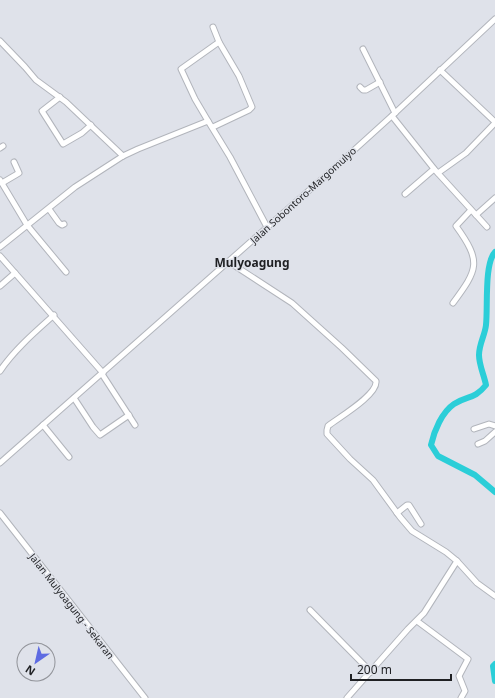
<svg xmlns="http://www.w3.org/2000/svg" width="495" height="698" viewBox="0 0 495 698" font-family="'Noto Sans',sans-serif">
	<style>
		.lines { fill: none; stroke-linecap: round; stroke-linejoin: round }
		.river { stroke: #2bced8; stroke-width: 6 }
		.minor-casing { stroke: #b2b5bc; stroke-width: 7 }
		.minor { stroke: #fff; stroke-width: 5 }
		.labels { text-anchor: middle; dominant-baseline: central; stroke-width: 3; stroke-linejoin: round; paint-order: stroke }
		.street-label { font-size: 10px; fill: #1f2023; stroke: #dfe2ea }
		.quarter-label { font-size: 12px; font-weight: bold; fill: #1f2023; stroke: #dfe2ea }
	</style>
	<rect width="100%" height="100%" fill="#dfe2ea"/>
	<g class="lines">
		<!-- river -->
		<g class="river">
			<path d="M495,252C484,264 488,307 486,325C485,335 479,344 479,355C479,365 484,375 486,385C474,400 468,395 454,404C442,412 434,431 431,445L438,456L475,475L495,492"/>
			<path d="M495,664L493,666L495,681"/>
		</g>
		<defs>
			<g id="minor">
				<path d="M213,27L219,42"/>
				<path d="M0,41L25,67L36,80L66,102L123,156"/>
				<path d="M363,49L395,113"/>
				<path d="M440,70L495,122"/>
				<path d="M360,87L363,90H366L380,82"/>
				<path d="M60,97L42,111L63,144L82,133L91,125"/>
				<path d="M392,116L435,170L487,227"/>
				<path d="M208,121L195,99L181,69L219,42L239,76L252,107L249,110L213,127"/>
				<path d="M0,148L3,146"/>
				<path d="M438,173L466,153L495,123"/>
				<path d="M0,180L27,225L66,272"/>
				<path d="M2,183L19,173L14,162"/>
				<path d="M405,194L434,169"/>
				<path d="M49,209L59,223L62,225L64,224"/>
				<path d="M476,215L495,198"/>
				<path d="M0,247L75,187L123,156L138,149L208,121L230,157L267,227"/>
				<path d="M0,256L103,373"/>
				<path d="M229,262L292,303L342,348L376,381C378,395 338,418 328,426L327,430V434L350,459L373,480L400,517L412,531L446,552L457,561L424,613L408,629L347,698"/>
				<path d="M0,286L15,273"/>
				<path d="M453,303C478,269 482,262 456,226L471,210"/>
				<path d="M0,371C14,350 35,332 54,315"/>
				<path d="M102,374L135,425"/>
				<path d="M74,398L93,427L100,435L129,415"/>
				<path d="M43,425L69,457"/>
				<path d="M474,429L489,424L495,426"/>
				<path d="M478,444L485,441L495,432"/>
				<path d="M0,463L331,171L395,113L495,19"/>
				<path d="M0,513L145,698"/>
				<path d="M397,513L407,505H409L421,524"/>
				<path d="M457,561L477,583L495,596"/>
				<path d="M310,610L371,672"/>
				<path d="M417,621L468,659L459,676L465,691L461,698"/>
			</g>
		</defs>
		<!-- minor casing -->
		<use href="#minor" class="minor-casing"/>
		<!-- minor -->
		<use href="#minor" class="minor"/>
	</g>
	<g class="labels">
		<!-- street labels -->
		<g class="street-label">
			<text transform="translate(303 195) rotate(-42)">Jalan Sobontoro-Margomulyo</text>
			<text transform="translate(72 606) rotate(52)">Jalan Mulyoagung - Sekaran</text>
		</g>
		<!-- quarter labels -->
		<g class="quarter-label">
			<text x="252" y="262">Mulyoagung</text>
		</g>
	</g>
	<!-- north arrow -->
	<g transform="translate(36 662) rotate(214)"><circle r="19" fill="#dfe2ea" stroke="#92949a"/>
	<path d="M0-3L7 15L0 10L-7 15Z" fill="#5e6be2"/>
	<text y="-6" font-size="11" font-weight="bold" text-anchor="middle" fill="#1f2023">N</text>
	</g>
	<!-- scale -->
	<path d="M351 674v6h100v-6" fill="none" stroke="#1f2023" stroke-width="2"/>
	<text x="357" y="674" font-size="12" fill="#1f2023" stroke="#dfe2ea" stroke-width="3" paint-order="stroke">200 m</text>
</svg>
